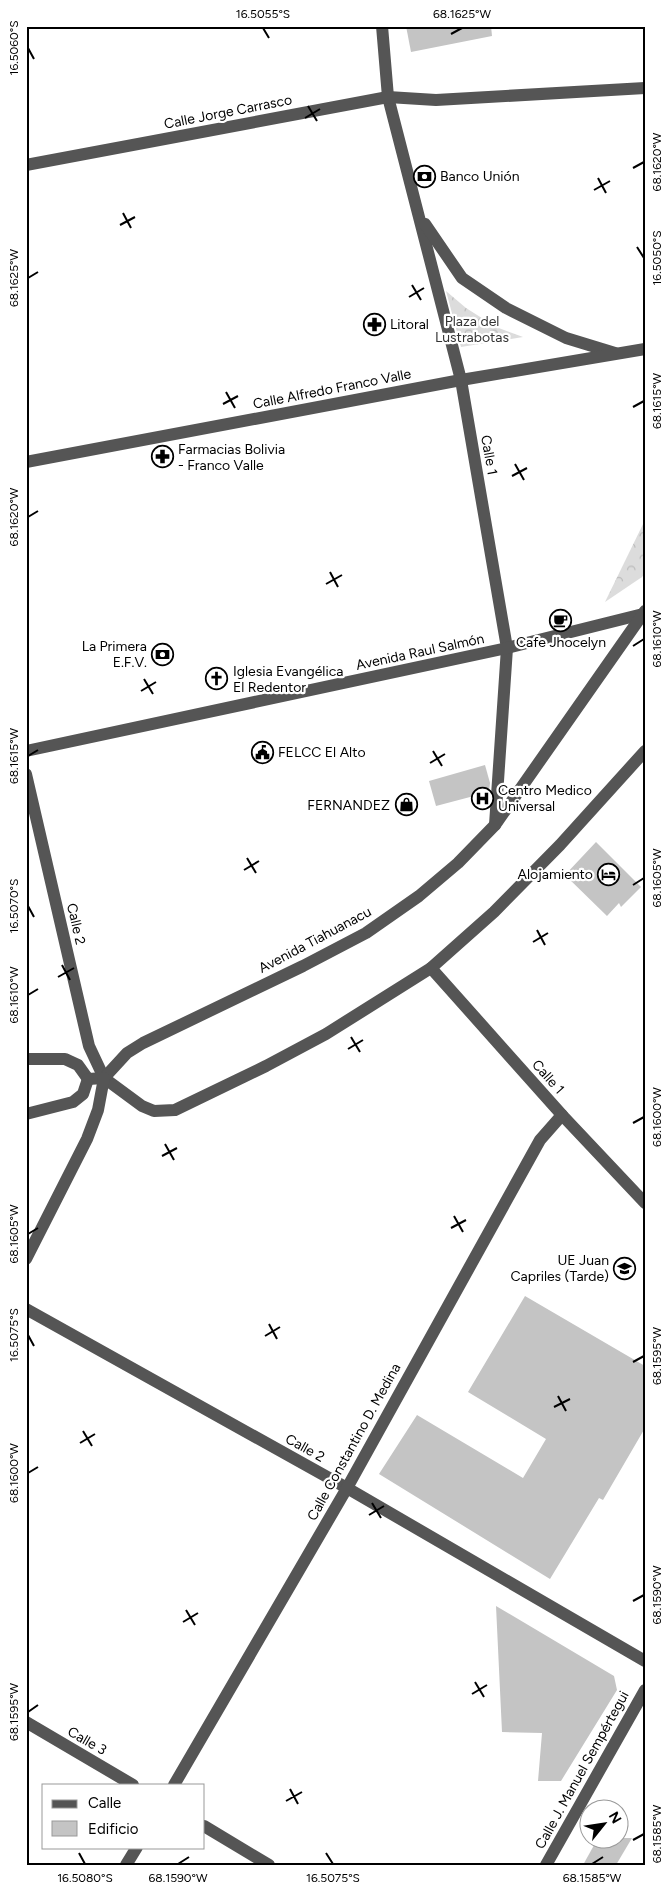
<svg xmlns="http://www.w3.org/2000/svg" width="671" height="1891" viewBox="0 0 671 1891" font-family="Figtree,sans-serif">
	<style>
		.forest { fill: url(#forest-crowns) }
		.building { fill: #c4c4c4 }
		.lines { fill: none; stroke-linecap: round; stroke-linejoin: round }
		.minor { stroke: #555; stroke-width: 12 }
		.ticks { fill: none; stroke: #000; stroke-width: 2 }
		.labels { text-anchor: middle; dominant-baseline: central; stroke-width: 4.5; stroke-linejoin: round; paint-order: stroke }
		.street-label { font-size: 14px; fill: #000; stroke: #fff }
		.poi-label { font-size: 14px; fill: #000; stroke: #fff; text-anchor: start }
		.park-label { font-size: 14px; fill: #333; stroke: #fff }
		.neatline { fill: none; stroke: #000; stroke-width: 2 }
		.ticks-label { font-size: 12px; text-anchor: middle; fill: #000 }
	</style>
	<defs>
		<pattern id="forest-crowns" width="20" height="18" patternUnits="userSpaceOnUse" patternTransform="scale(1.25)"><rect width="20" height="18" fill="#dcdcdc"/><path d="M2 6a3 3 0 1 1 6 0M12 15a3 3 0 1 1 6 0" fill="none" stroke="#bbb"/></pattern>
	</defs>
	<rect width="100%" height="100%" fill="#fff"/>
	<!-- forest -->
	<g class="forest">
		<path d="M446,291L466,308L496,327L523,337L461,347Z"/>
		<path d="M645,520V573L642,577L605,602Z"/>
	</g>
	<!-- building -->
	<g class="building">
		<path d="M406,26H491L492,36L411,52Z"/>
		<path d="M485,765L490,783L489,792L436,806L429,781Z"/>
		<path d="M596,842L641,887L621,907L619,903L607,916L565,875Z"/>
		<path d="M525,1296L645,1366V1428L603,1500L599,1498L550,1579L379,1474L417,1415L523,1478L546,1439L468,1392Z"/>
		<path d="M496,1606L614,1676L617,1690L561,1781H538L542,1733L502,1732Z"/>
		<path d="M598,1838H632L616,1865H583Z"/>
	</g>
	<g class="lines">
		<!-- minor -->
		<g class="minor">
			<path d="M382,26L388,97L461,380L507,648L495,825"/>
			<path d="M26,165L388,97L436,100L645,88"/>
			<path d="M425,224L462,278L506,308L566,338L615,353"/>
			<path d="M26,462L461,380L645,349"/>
			<path d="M26,751L507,648L643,614L645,612"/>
			<path d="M26,774L89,1046L104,1078"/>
			<path d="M431,968L562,1115L645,1203"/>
			<path d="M26,1059H65L78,1065L88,1079"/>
			<path d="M104,1078L142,1106L154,1111L175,1110L266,1066L326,1034L431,968L494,912L560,845L645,751"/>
			<path d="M88,1079L104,1078L127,1053L143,1043L303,966L366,933L419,896L458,863L495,825L645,611"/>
			<path d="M26,1114L73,1102L83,1094L88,1079"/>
			<path d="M26,1259L87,1139L98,1110L104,1078"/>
			<path d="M26,1309L347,1488L645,1661"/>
			<path d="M26,1722L133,1785"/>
			<path d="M174,1785L347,1488L540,1140L562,1115"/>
			<path d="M204,1826L269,1865"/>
			<path d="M126,1865L137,1847"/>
			<path d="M546,1865L645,1690"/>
		</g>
	</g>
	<!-- ticks -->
	<path class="ticks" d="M263,28L269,38M451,34L462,28M28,48L34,59M308,106L317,121M305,118L320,109M633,168L644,162M598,178L606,193M594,190L610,181M123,213L131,228M120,225L135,217M637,247L644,258M28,278L38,272M412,285L421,300M409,297L424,288M226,392L235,408M223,404L238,396M633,407L644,401M515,464L524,480M512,476L527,468M28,517L38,511M330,572L338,587M326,584L342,575M633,646L644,639M144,679L153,694M141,691L156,682M433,751L442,766M28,756L38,750M430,763L445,754M247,858L256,873M244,870L259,861M633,885L644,878M28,906L34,917M537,930L545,945M533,942L548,933M62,965L70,980M58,977L74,968M28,995L38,989M351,1037L360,1052M348,1049L363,1040M633,1123L644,1117M165,1144L174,1160M162,1156L177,1148M454,1216L463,1232M451,1228L466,1220M28,1234L38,1228M269,1324L277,1339M28,1335L34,1346M265,1336L280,1327M633,1362L644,1356M558,1396L566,1411M554,1407L570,1399M83,1431L92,1446M80,1443L95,1434M28,1473L38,1467M372,1503L381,1518M369,1515L384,1506M633,1601L644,1595M186,1610L195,1625M183,1622L198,1613M475,1682L484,1697M472,1694L487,1685M28,1712L38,1705M290,1789L298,1804M286,1801L302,1792M633,1840L644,1834M79,1853L85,1864M326,1853L333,1864M178,1864L189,1857M592,1864L603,1857"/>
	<!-- icons -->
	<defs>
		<symbol id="bank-ring" viewBox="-11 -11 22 22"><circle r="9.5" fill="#fff" stroke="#000" stroke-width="1.5"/><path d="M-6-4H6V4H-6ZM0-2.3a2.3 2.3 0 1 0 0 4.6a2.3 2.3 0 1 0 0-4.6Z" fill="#000"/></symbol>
		<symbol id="pharmacy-ring" viewBox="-11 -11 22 22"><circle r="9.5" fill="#fff" stroke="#000" stroke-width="1.5"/><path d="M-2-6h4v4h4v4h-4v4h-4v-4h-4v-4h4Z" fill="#000"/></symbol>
		<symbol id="cafe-ring" viewBox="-11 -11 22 22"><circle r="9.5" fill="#fff" stroke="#000" stroke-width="1.5"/><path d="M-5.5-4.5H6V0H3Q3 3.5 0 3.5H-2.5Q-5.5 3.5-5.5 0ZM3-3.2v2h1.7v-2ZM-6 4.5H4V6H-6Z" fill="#000"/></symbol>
		<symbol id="church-ring" viewBox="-11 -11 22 22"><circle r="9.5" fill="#fff" stroke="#000" stroke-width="1.5"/><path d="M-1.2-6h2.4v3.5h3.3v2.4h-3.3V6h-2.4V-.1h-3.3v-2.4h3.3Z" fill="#000"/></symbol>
		<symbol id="civic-ring" viewBox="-11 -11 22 22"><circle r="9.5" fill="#fff" stroke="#000" stroke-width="1.5"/><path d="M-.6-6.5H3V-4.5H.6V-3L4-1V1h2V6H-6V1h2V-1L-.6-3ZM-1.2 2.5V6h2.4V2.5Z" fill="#000"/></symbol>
		<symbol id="hospital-ring" viewBox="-11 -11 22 22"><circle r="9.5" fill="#fff" stroke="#000" stroke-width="1.5"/><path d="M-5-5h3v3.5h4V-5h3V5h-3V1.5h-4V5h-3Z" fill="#000"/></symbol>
		<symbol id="shop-ring" viewBox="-11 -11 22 22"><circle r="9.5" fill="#fff" stroke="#000" stroke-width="1.5"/><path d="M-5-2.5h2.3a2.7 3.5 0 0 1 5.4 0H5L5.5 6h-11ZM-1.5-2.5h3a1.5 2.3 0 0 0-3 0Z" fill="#000"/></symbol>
		<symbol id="hotel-ring" viewBox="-11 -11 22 22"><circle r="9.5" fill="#fff" stroke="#000" stroke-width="1.5"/><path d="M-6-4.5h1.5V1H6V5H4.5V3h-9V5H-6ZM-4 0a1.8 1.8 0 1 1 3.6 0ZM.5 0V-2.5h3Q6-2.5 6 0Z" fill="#000"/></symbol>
		<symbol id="school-ring" viewBox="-11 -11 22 22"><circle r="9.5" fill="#fff" stroke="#000" stroke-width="1.5"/><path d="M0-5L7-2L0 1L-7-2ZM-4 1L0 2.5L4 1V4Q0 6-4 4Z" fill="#000"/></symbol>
	</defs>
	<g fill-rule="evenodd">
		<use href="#bank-ring" x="412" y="164" width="25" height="25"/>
		<use href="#pharmacy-ring" x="362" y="312" width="25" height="25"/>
		<use href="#pharmacy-ring" x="150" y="444" width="25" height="25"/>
		<use href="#cafe-ring" x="548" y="608" width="25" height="25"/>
		<use href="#bank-ring" x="150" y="642" width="25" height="25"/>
		<use href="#church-ring" x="204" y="666" width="25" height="25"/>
		<use href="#civic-ring" x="250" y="740" width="25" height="25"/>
		<use href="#hospital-ring" x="470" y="786" width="25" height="25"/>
		<use href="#shop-ring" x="394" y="792" width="25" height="25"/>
		<use href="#hotel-ring" x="596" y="862" width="25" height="25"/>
		<use href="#school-ring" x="612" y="1256" width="25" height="25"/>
	</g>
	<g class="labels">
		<!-- street labels -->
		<g class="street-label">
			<text transform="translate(228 112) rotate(-11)">Calle Jorge Carrasco</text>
			<text transform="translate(332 389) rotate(-11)">Calle Alfredo Franco Valle</text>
			<text transform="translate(489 455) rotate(80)">Calle 1</text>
			<text transform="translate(420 652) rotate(-12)">Avenida Raul Salmón</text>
			<text transform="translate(76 924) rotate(77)">Calle 2</text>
			<text transform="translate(315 940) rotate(-28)">Avenida Tiahuanacu</text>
			<text transform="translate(548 1077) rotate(48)">Calle 1</text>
			<text transform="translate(354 1442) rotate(-61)">Calle Constantino D. Medina</text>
			<text transform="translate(305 1448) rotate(29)">Calle 2</text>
			<text transform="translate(87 1741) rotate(30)">Calle 3</text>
			<text transform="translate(582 1770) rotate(-61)">Calle J. Manuel Sempértegui</text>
		</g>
		<!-- poi labels -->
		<g class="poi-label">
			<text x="440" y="176">Banco Unión</text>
			<text x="390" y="324">Litoral</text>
			<text x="178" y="449">Farmacias Bolivia<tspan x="178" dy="16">- Franco Valle</tspan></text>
			<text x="561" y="642" text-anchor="middle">Cafe Jhocelyn</text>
			<text x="147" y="646" text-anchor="end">La Primera<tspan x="147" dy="16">E.F.V.</tspan></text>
			<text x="233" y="671">Iglesia Evangélica<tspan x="233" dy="16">El Redentor</tspan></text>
			<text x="278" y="752">FELCC El Alto</text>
			<text x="498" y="790">Centro Medico<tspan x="498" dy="16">Universal</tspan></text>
			<text x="390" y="805" text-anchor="end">FERNANDEZ</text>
			<text x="593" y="874" text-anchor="end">Alojamiento</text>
			<text x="609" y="1260" text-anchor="end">UE Juan<tspan x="609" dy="16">Capriles (Tarde)</tspan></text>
		</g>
		<!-- park labels -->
		<g class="park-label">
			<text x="472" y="321">Plaza del<tspan x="472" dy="16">Lustrabotas</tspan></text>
		</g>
	</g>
	<!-- border -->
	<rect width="671" height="1891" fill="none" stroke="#ffffff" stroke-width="55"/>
	<!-- legend -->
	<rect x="42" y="1784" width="162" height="65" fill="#ffffff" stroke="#999999"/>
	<rect x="52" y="1800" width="25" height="8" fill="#555555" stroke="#999999"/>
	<text x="88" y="1808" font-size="15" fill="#000000">Calle</text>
	<rect x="52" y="1821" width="25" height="15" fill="#c4c4c4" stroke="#999999"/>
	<text x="88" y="1834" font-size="15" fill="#000000">Edificio</text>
	<!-- north arrow -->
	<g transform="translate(604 1824) rotate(60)"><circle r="24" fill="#ffffff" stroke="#999999"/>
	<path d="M0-4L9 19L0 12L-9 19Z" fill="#000000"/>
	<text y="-8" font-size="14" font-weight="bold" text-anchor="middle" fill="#000000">N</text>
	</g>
	<rect x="28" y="28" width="616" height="1836" class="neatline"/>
	<g class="ticks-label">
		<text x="263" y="18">16.5055°S</text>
		<text x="462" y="18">68.1625°W</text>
		<text transform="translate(14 48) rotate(-90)" y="4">16.5060°S</text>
		<text transform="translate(657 162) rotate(-90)" y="4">68.1620°W</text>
		<text transform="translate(657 258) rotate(-90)" y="4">16.5050°S</text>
		<text transform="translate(14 278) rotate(-90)" y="4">68.1625°W</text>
		<text transform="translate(657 401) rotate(-90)" y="4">68.1615°W</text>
		<text transform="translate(14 517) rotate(-90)" y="4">68.1620°W</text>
		<text transform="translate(657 639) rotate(-90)" y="4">68.1610°W</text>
		<text transform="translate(14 756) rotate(-90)" y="4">68.1615°W</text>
		<text transform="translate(657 878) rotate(-90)" y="4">68.1605°W</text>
		<text transform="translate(14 906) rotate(-90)" y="4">16.5070°S</text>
		<text transform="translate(14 995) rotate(-90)" y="4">68.1610°W</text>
		<text transform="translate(657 1117) rotate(-90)" y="4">68.1600°W</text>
		<text transform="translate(14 1234) rotate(-90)" y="4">68.1605°W</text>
		<text transform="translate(14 1335) rotate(-90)" y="4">16.5075°S</text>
		<text transform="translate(657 1356) rotate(-90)" y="4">68.1595°W</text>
		<text transform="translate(14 1473) rotate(-90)" y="4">68.1600°W</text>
		<text transform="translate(657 1595) rotate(-90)" y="4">68.1590°W</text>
		<text transform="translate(14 1712) rotate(-90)" y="4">68.1595°W</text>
		<text transform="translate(657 1834) rotate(-90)" y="4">68.1585°W</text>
		<text x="85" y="1882">16.5080°S</text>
		<text x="178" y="1882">68.1590°W</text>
		<text x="333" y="1882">16.5075°S</text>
		<text x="592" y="1882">68.1585°W</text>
	</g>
</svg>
